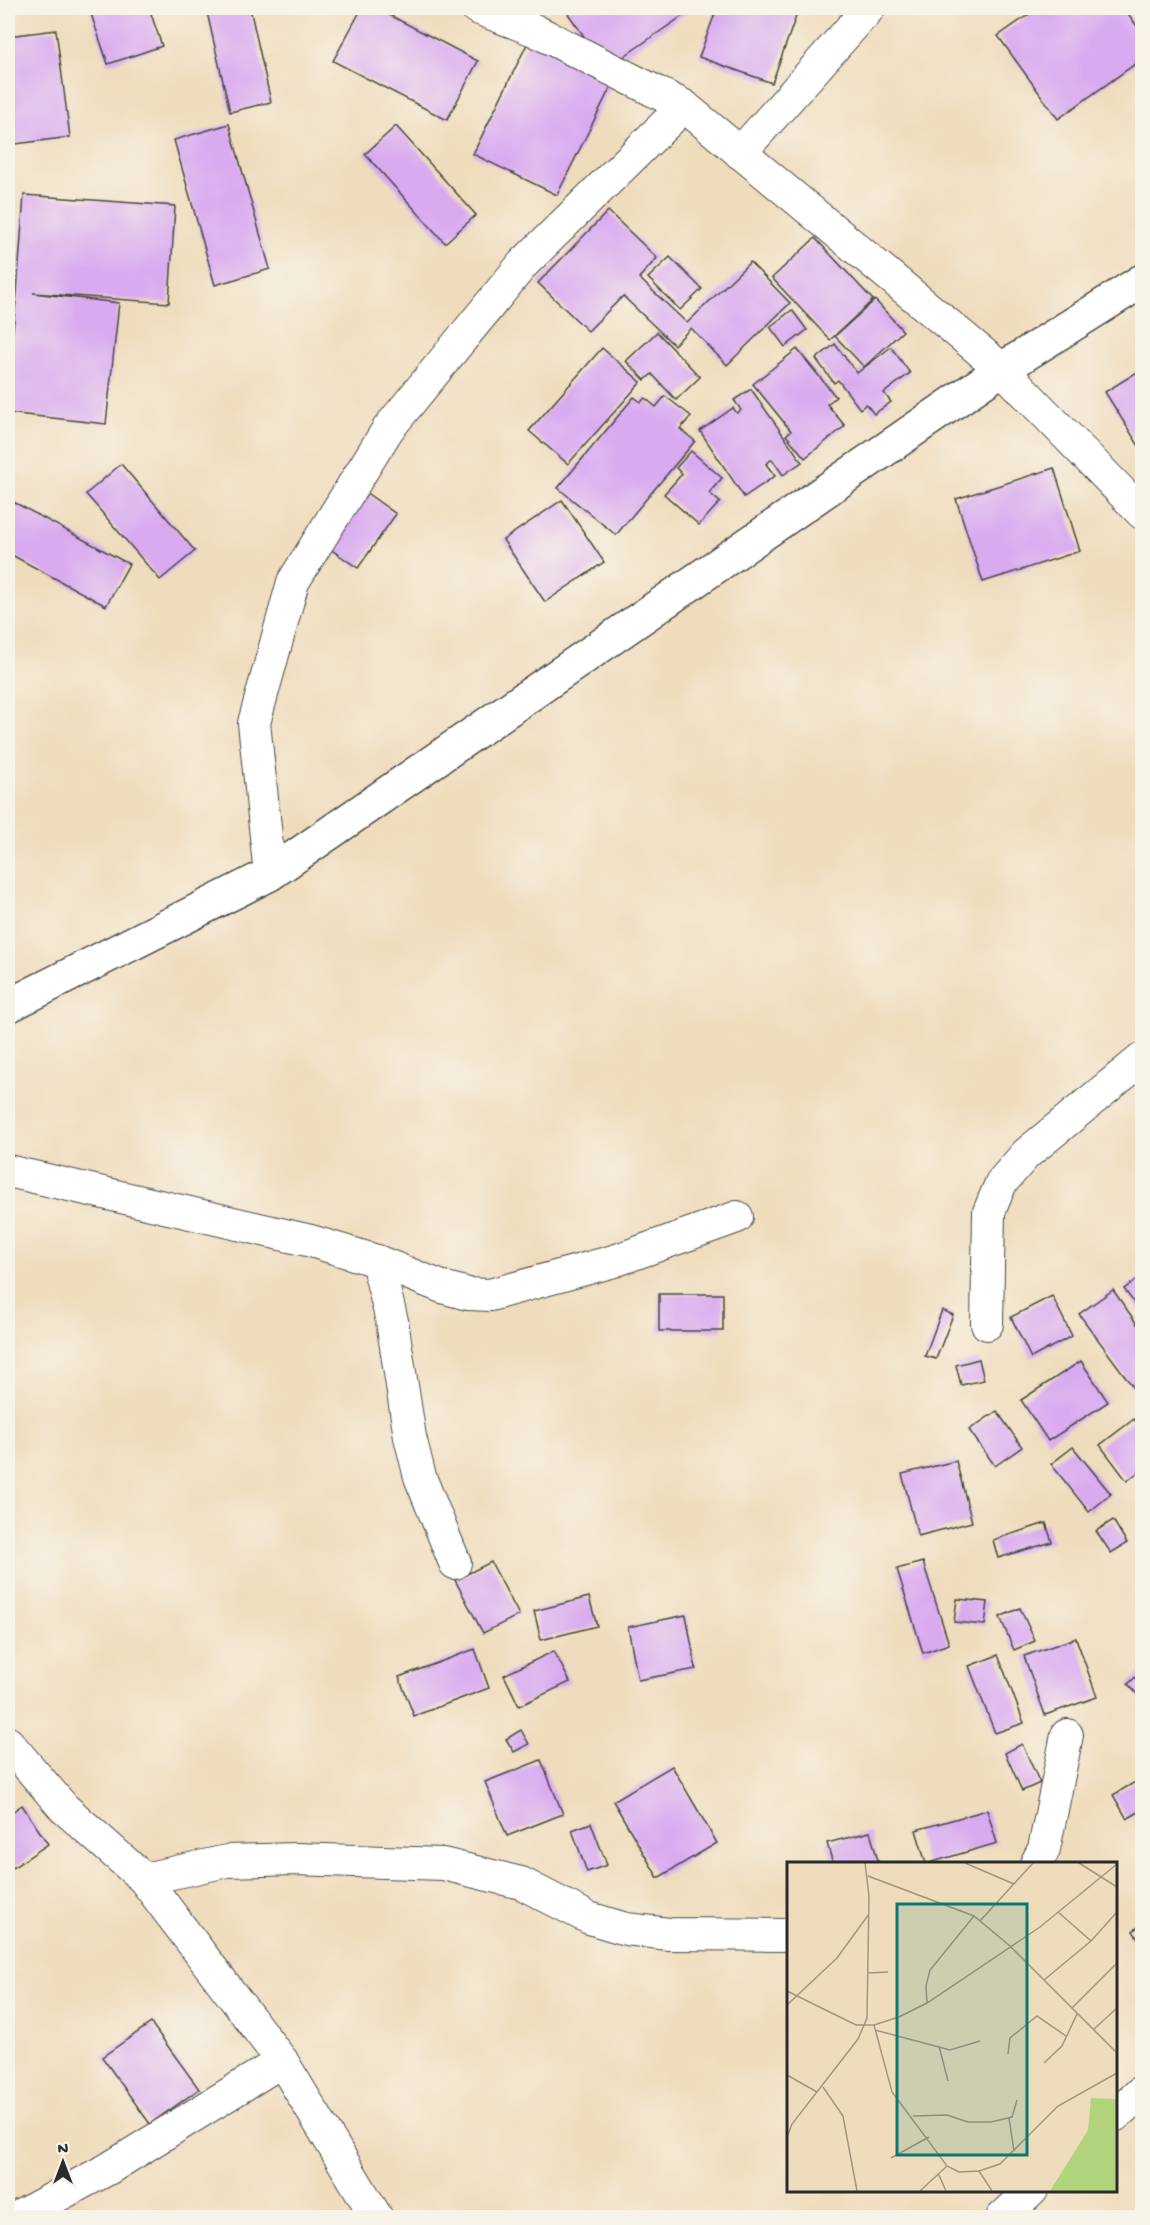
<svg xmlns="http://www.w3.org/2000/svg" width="1150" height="2225" viewBox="0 0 1150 2225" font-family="'Gochi Hand',sans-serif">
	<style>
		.building { fill: #d8aaf0 }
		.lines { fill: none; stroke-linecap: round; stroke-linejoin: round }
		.minor-casing { stroke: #484641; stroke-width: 34 }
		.tertiary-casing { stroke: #484641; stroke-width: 36 }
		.minor { stroke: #fff; stroke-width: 32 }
		.tertiary { stroke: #fff; stroke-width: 33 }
		.inset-road { fill: none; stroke: #a19582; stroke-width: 1.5 }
		.view { fill: #0f766e; fill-opacity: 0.15; stroke: #0f766e; stroke-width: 3 }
		.inset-edge { fill: none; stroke: #2b2b2b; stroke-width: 3 }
	</style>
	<rect width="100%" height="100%" fill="#f7f3e8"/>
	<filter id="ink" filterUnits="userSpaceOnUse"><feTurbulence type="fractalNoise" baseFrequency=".0167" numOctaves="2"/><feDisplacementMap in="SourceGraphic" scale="12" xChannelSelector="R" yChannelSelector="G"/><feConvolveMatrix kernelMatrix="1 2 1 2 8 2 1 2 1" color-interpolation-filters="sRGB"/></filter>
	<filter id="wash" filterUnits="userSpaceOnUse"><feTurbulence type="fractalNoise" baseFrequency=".008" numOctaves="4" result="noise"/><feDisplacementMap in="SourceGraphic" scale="24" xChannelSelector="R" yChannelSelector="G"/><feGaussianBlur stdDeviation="1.35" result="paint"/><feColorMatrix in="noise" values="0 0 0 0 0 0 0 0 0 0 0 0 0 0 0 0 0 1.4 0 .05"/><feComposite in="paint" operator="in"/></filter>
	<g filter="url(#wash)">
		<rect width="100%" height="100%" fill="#efdcbc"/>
		<g id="blocks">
			<!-- building -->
			<g class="building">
				<path d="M89,8H149L162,46L108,64Z"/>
				<path d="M206,8H250L271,102L230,112Z"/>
				<path d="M362,8H376L478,61L447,120L333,61Z"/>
				<path d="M564,8H694L610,66L619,70L557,195L473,154L534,30L603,63Z"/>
				<path d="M717,8H799L772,83L699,57Z"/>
				<path d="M1038,8H1124L1142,33V59L1058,119L998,36Z"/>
				<path d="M56,30L70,137L8,145V36Z"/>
				<path d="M229,124L270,269L215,285L174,140Z"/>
				<path d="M396,126L476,215L445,243L365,154Z"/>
				<path d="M24,195L175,206L169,303L33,293L119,303L106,424L8,413V376L17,292Z"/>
				<path d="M608,211L657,258L639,278L687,323L750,262L790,303L727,365L691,328L674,345L623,296L588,331L538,283Z"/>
				<path d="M815,238L873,300L830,340L772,278Z"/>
				<path d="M670,257L702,289L680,310L648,278Z"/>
				<path d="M875,300L903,331L864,367L835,336Z"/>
				<path d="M792,310L807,330L785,347L770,327Z"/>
				<path d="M657,332L700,377L676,400L652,374L645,380L626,361Z"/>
				<path d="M835,344L857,373L891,347L910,373L884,393L891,402L874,414L866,404L860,409L838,380L834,383L816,359Z"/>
				<path d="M602,348L641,382L568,464L529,431Z"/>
				<path d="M797,349L836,397L827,404L845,426L805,458L786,435L791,431L753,384Z"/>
				<path d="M1142,369V451L1105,392Z"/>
				<path d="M751,389L802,462L783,475L772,459L766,464L775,476L744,497L700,431L733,408L737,413L741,410L734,400Z"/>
				<path d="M665,396L691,416L680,429L695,441L616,535L558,488L634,397L641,402L645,398L656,407Z"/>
				<path d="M691,451L722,478L709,493L720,502L699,525L664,494L682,474L676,468Z"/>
				<path d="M121,464L195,551L160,580L86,494Z"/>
				<path d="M1054,468L1080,551L983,582L956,499Z"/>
				<path d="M361,489L396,514L358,568L323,544Z"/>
				<path d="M8,499L129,564L106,606L8,553Z"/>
				<path d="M562,500L604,562L545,602L503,540Z"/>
				<path d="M1142,1276V1314L1124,1289Z"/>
				<path d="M1113,1290L1142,1331V1399L1079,1314Z"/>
				<rect x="659" y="1294" width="64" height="37"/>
				<path d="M1052,1296L1072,1336L1031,1358L1011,1317Z"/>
				<path d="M942,1310L953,1315L936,1359L925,1356Z"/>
				<path d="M979,1359L984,1380L961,1385L956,1365Z"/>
				<path d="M1081,1361L1108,1402L1048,1441L1021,1400Z"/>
				<path d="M997,1411L1022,1447L995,1466L969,1430Z"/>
				<path d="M1134,1419L1142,1430V1469L1127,1481L1100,1445Z"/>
				<path d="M1073,1447L1111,1494L1089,1512L1051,1464Z"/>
				<path d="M956,1461L972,1522L918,1536L902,1474Z"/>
				<path d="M1113,1520L1127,1543L1111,1553L1096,1531Z"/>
				<path d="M1046,1523L1052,1542L998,1558L993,1540Z"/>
				<path d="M491,1562L519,1615L483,1633L455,1580Z"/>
				<path d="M923,1562L949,1644L923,1653L897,1569Z"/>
				<path d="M589,1597L597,1626L541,1640L534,1611Z"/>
				<path d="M957,1599L988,1602L985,1625L954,1622Z"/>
				<path d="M1020,1608L1035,1641L1014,1650L1000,1617Z"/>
				<path d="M686,1615L696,1669L638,1680L628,1627Z"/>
				<path d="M1076,1638L1097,1697L1045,1715L1024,1656Z"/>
				<path d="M475,1649L489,1688L414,1716L399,1677Z"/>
				<path d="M554,1651L570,1682L519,1706L504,1675Z"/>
				<path d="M998,1655L1024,1723L995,1733L969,1666Z"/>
				<path d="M1142,1671V1700L1128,1684Z"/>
				<path d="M521,1730L529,1744L514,1752L506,1739Z"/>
				<path d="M1022,1744L1040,1783L1022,1791L1005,1753Z"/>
				<path d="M541,1760L563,1814L507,1836L485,1782Z"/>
				<path d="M672,1766L717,1843L658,1878L613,1801Z"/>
				<path d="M1142,1778V1810L1127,1819L1113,1795Z"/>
				<path d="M22,1805L48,1844L8,1871V1815Z"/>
				<path d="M987,1810L997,1843L926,1864L916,1830Z"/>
				<path d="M591,1823L607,1865L587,1872L572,1830Z"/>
				<path d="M870,1832L879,1864H833L827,1843Z"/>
				<path d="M1142,1924V1945L1133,1931Z"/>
				<path d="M151,2023L199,2089L150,2124L102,2057Z"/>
			</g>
		</g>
	</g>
	<g filter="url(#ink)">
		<use href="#blocks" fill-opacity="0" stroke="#484641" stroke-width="1.5"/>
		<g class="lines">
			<defs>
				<g id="minor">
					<path d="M477,8L534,30L684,106L1002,369L1142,513"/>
					<path d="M740,153L869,8"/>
					<path d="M270,874L254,723L293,582L388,429L523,264L684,106"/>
					<path d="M8,1171L311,1241L377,1261L442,1287L468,1294L490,1295L614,1261L737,1217"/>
					<path d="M377,1261L392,1321L410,1437L420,1477L455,1563"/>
					<path d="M987,1324L989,1212L1001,1183L1026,1154L1142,1059"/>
					<path d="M8,1743L64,1808L144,1879L282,2061L377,2218"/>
					<path d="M1036,1864L1044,1849L1067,1735"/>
					<path d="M144,1879L227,1861L295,1859L443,1864L521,1883L589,1918L626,1929L669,1934L788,1935"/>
					<path d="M1116,2115L1142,2091"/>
					<path d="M16,2218L108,2169L282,2061"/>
					<path d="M1002,2218L1032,2190"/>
				</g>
				<path id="tertiary" d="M8,1006L270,874L1002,369L1142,281"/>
			</defs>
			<!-- minor casing -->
			<use href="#minor" class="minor-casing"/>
			<!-- tertiary casing -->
			<use href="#tertiary" class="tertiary-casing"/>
			<!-- minor -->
			<use href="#minor" class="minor"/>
			<!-- tertiary -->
			<use href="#tertiary" class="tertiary"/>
		</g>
	</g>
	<!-- overview -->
	<g transform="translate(787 1862)">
		<rect width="330" height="330" fill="#efdcbc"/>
		<path d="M304,236L330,237V329H263L301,268Z" fill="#b0d37b"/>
		<path class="inset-road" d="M178,1L227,22M292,1L330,25M81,14L187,54L223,84L330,191M193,59L246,1M304,79L330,50M81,111L101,110M257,118L304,79L271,50M0,129L69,163H87L112,155L140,141L253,65L330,2M140,141L139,124L143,108L187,54M0,143L50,96L82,52M285,146L330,101M87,163L105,230L160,304L172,310L192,309L213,302L271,244L330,211M88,168L163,188L193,179M306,168L330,146M152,184L161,219M221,192L223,176L250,154L279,174M257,201L275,184L290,152M0,213L30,230M36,225L56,254L70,329M126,254L160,253L181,260H204L225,255L230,238M222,256L227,289M0,275L5,262L71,177L80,156L82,34L78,1M104,296L142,275M192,309L205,329M151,311L159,329M133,329L160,304"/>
		<path class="view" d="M110,42H240V293H110Z"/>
		<rect width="330" height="330" class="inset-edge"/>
	</g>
	<!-- margin -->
	<rect width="1150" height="2225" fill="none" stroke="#f7f3e8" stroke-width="30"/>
	<!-- north arrow -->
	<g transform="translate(63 2162)" stroke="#f7f3e8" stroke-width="4.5" paint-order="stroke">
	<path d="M0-4.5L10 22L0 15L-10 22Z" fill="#2b2b2b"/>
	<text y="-9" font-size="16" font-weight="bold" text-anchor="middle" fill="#2b2b2b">N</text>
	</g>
</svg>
